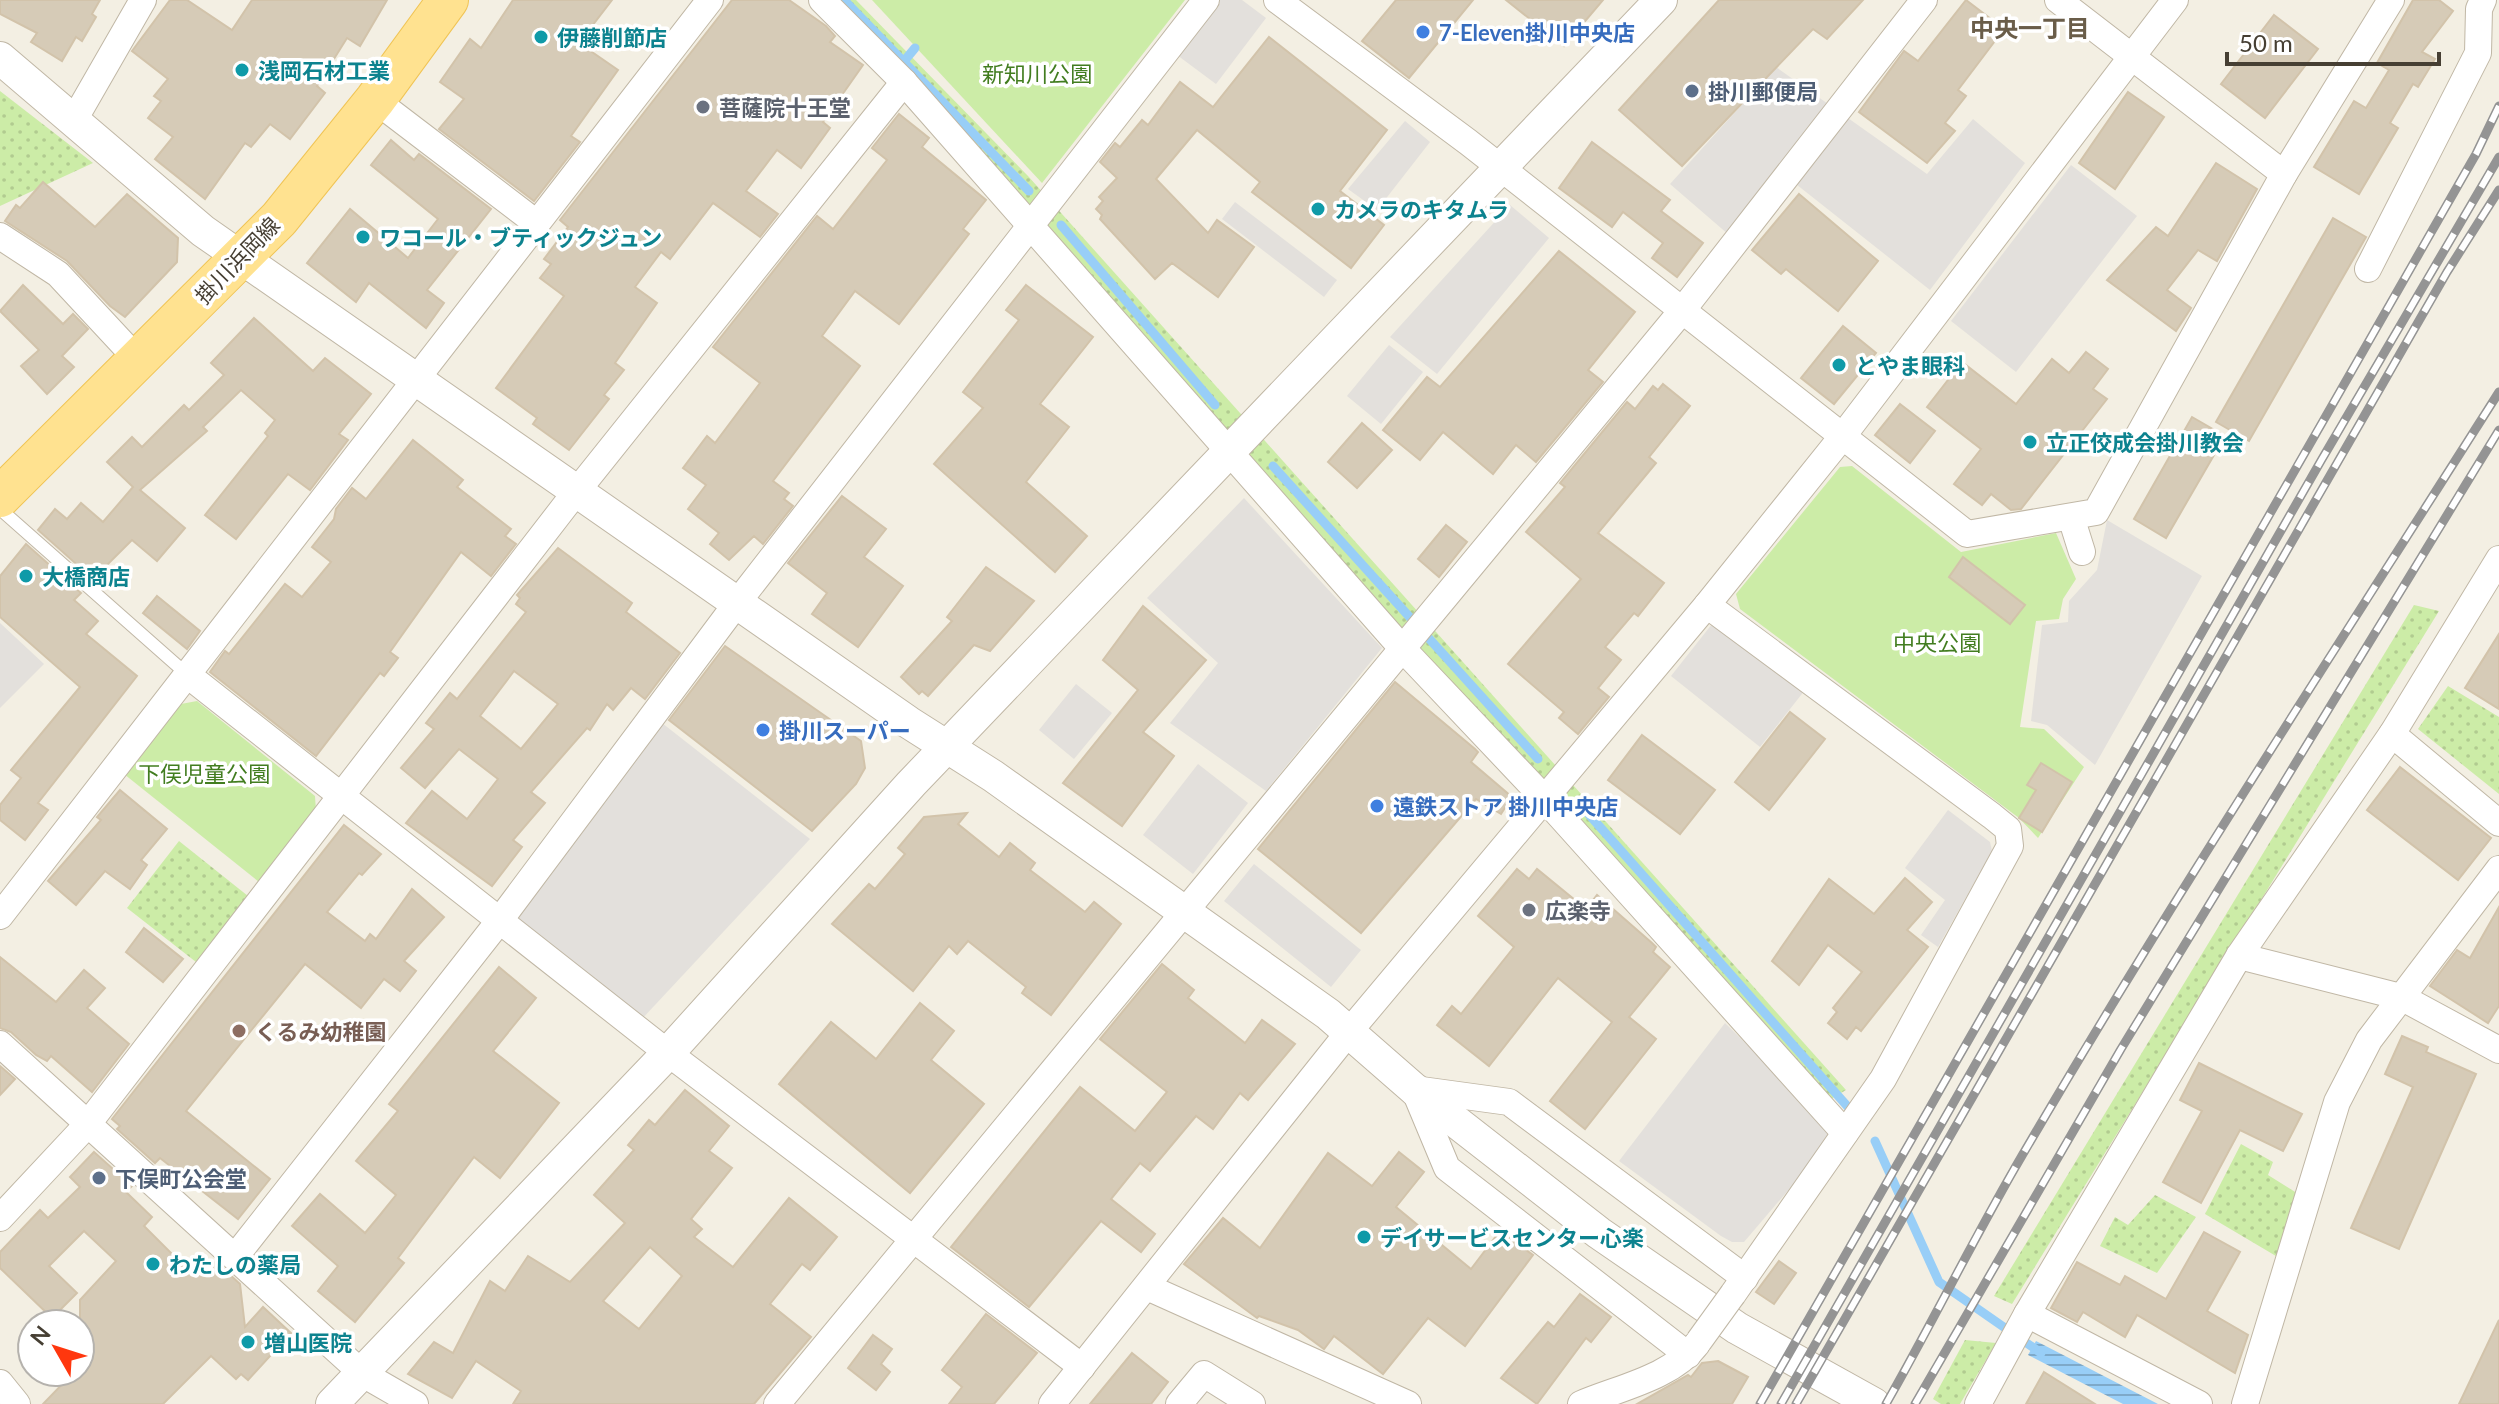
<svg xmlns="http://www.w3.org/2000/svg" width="2499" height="1404" viewBox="0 0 2499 1404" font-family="Lato,'Noto Sans JP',sans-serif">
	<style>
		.grass { fill: url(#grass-dots) }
		.park { fill: #cceca7 }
		.parking { fill: #e3e0dc }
		.water { fill: url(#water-rules) }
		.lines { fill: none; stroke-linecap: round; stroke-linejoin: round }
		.stream { stroke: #98cef7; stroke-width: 9 }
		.building { fill: #d6cbb7; stroke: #d2c3aa; stroke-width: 2; fill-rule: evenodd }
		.service-casing { stroke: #c0b7a5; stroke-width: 14 }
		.minor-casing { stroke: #c0b7a5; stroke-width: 28 }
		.tertiary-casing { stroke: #c0b7a5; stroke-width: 34 }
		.primary-casing { stroke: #f0c455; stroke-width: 42 }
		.service { stroke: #fff; stroke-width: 12 }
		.minor { stroke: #fff; stroke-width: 26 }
		.tertiary { stroke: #fff; stroke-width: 32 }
		.primary { stroke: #ffe290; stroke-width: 40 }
		.rail-casing { stroke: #949494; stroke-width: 9 }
		.rail { stroke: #fff; stroke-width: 6; stroke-dasharray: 18; stroke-linecap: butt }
		.minor-bridge-casing { stroke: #c0b7a5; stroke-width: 28; stroke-linecap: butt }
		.minor-bridge { stroke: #fff; stroke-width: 26 }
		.shop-dot { fill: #3f7fe0; stroke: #fff; stroke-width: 3 }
		.culture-dot { fill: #0f9aa8; stroke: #fff; stroke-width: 3 }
		.service-dot { fill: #5c6f8a; stroke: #fff; stroke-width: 3 }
		.worship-dot { fill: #6b7280; stroke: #fff; stroke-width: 3 }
		.education-dot { fill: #8d6e63; stroke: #fff; stroke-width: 3 }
		.labels { text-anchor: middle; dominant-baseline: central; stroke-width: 7; stroke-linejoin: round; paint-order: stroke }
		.shop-label { font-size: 22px; font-weight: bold; fill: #366cbe; stroke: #fff; text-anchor: start }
		.culture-label { font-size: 22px; font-weight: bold; fill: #0d838f; stroke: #fff; text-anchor: start }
		.park-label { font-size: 22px; fill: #427d20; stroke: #fff }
		.service-label { font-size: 22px; font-weight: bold; fill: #4e5e75; stroke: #fff; text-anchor: start }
		.worship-label { font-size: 22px; font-weight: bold; fill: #5b616d; stroke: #fff; text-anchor: start }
		.street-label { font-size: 22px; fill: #463f33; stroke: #fff }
		.education-label { font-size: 22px; font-weight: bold; fill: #785e54; stroke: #fff; text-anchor: start }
		.neighbourhood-label { font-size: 24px; font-weight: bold; fill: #6a5d49; stroke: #fff }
	</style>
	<defs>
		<pattern id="grass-dots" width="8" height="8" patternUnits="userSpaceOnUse" patternTransform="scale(2)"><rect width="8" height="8" fill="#cceca7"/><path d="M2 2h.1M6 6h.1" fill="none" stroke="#b1cb90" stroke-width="1.8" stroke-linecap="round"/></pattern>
		<pattern id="water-rules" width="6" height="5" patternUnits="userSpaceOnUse" patternTransform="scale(2)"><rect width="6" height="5" fill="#98cef7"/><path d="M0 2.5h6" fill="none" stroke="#7ea9c9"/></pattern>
	</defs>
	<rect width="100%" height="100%" fill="#f3efe3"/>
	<!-- grass -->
	<g class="grass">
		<path d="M834,0H856L1028,176L1846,1090L1831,1099L1466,704Z"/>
		<path d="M0,91L93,163L0,206Z"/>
		<path d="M2414,605L2439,611L2012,1304L1994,1296Z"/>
		<path d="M2448,686L2499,717V794L2418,729Z"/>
		<path d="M179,841L248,896L196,962L127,908Z"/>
		<path d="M2241,1144L2273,1162L2268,1175L2300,1195L2281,1259L2205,1214Z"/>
		<path d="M2155,1195L2196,1217L2157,1273L2100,1246L2115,1217L2128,1225Z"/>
		<path d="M1965,1340L1996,1343L1960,1404H1941L1933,1399Z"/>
	</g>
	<!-- park -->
	<g class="park">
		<path d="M872,0H1185L1042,183Z"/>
		<path d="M1852,466L1961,552L2056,533L2076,579L2063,599L2059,619L2036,621L2020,727L2044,729L2084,767L2038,838L2019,818L1740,609L1736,594L1840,467Z"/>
		<path d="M197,701L315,796L316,811L259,882L124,774L181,704Z"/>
	</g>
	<!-- parking -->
	<g class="parking">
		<path d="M1219,0H1242L1266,18L1216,84L1177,55Z"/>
		<path d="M1776,67L1927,174L1973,119L2025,163L1930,290L1787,177L1736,241L1670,184Z"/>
		<path d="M1405,121L1430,142L1377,210L1348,189Z"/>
		<path d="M2071,165L2137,216L2016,372L1951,321Z"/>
		<path d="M1235,202L1337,280L1324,297L1222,219Z"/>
		<path d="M1510,205L1549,238L1437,374L1390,337Z"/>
		<path d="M1389,345L1423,372L1381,424L1347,396Z"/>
		<path d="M1244,498L1382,648L1266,791L1170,723L1218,663L1147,598Z"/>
		<path d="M2107,520L2202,576L2095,765L2047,725L2031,721L2042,625L2068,622L2069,601L2097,570Z"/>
		<path d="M1716,619L1805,690L1760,747L1671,676Z"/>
		<path d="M0,623L44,664L0,708Z"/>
		<path d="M1076,684L1112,713L1074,759L1039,730Z"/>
		<path d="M662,723L810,839L641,1020L516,920Z"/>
		<path d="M1198,764L1248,803L1193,874L1143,835Z"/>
		<path d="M1948,810L1990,842L1992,851L1938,947L1921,935L1945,900L1905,868Z"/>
		<path d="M1254,864L1361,950L1331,987L1224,901Z"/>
		<path d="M1725,1023L1774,1071L1828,1134L1808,1167L1744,1242H1732L1721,1236L1619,1161Z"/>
	</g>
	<!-- water -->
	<path class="water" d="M2036,1341L2158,1404H2123L2028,1355Z"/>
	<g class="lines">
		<!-- stream -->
		<g class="stream">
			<path d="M844,0L1029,191"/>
			<path d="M905,60L915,48"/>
			<path d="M1061,225L1215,405"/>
			<path d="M1273,466L1538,759"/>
			<path d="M1577,801L1848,1107"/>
			<path d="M1875,1141L1939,1282L2041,1353"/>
		</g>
	</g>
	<!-- building -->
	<g class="building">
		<path d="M0,0H100L92,14L96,17L82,41L76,37L62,61L31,42L37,33L0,14Z"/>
		<path d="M170,0H187L232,30L252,0H387L360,46L347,38L317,86L325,93L290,139L270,124L251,147L245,143L205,199L155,159L173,137L148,118L161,101L154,96L168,79L132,51Z"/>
		<path d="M513,0H612L579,43L618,70L571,136L580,142L534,201L439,129L464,99L440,82L470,39L481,48Z"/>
		<path d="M732,0H789L826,26L835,36L830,42L863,65L823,122L830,128L801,168L777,150L746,191L778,214L760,237L713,203L670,259L661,252L635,287L657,303L615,363L624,370L604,395L609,399L569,450L533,424L537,418L496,388L564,296L540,278L551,264L544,259L568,227L560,220Z"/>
		<path d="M1396,0H1473L1409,78L1362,41Z"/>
		<path d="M1506,0H1603L1564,46Z"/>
		<path d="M1719,0H1863L1827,39L1813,29L1682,166L1619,110Z"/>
		<path d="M1966,0L2004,29L1958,90L1966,96L1945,123L1955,131L1927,163L1859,112L1904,51L1918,61Z"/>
		<path d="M2413,0H2439L2453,11L2422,52L2435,59L2418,87L2413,84L2390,123L2398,128L2359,194L2314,167L2354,101L2366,108L2389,70L2377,63Z"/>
		<path d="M2274,15L2318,49L2265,118L2221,84Z"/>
		<path d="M1269,37L1387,130L1340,191L1384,225L1351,268L1252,192L1260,182L1197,130L1156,179L1208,233L1217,220L1254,247L1218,297L1172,263L1155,279L1100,219L1102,215L1096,209L1103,201L1099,197L1117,178L1100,162L1115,143L1120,147L1142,120L1148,125L1180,82L1213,107Z"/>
		<path d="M2128,92L2164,117L2115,189L2079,163Z"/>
		<path d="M899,114L929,138L922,147L986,200L963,229L969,234L899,324L855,291L822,336L860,366L773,481L789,493L784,499L793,506L763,544L754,536L729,560L710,544L719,533L688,509L706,485L683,468L707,436L715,443L760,383L713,347L817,216L833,229L887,160L872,148Z"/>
		<path d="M391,140L414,160L419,154L491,209L427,290L444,303L426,328L369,283L356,302L307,263L350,209L408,258L438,219L371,165Z"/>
		<path d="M1592,142L1670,200L1661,211L1703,243L1677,277L1652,258L1663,243L1623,212L1612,227L1559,188Z"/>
		<path d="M2216,163L2257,189L2217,261L2198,250L2167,290L2191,308L2176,331L2107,280L2156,227L2168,236Z"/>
		<path d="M43,182L95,227L127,194L178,238L177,262L125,317L110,306L67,261L5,221L16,205L20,208Z"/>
		<path d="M1799,194L1878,261L1838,311L1786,269L1781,274L1752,250Z"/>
		<path d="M2333,218L2366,237L2249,441L2216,422Z"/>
		<path d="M1559,251L1635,312L1588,370L1603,382L1536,462L1516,445L1493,474L1443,432L1420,460L1383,430L1427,377L1440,387Z"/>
		<path d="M23,285L63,324L73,314L88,329L62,356L74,367L47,394L21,366L39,350L0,311Z"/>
		<path d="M1026,285L1093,337L1040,404L1069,427L1026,482L1087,536L1055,572L934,464L983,408L963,392L1019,320L1006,310Z"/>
		<path d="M254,318L313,371L325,358L371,394L339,434L348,440L310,490L288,474L236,539L205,515L268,436L265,433L275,420L241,390L203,427L207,431L140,490L185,528L157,561L132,540L93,579L38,530L55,509L67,519L81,503L103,522L133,487L107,462L132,437L142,447L184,405L189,410L224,375L211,363Z"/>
		<path d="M1843,326L1876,353L1834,404L1801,378Z"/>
		<path d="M2086,352L2108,369L2093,389L2107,399L2021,509L2011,510L1991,494L1982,505L1954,484L1981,449L1927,407L1962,362L2016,404L2052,359L2069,373Z"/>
		<path d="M1663,384L1690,406L1649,457L1656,463L1598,533L1664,583L1638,616L1634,613L1605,647L1621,660L1598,688L1609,697L1578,734L1559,718L1564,712L1508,664L1581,579L1526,532L1565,487L1560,483L1627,402L1635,409L1653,386L1658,390Z"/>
		<path d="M1900,404L1935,431L1910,463L1875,435Z"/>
		<path d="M2192,417L2225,436L2166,538L2134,519Z"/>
		<path d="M1362,423L1392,450L1357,488L1328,462Z"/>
		<path d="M413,440L463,480L457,487L511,529L505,536L516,544L491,576L461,552L390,652L398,658L384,676L380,673L316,756L210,672L225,651L229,654L285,584L302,597L331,562L312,547L334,519L336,509L352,488L366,499Z"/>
		<path d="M842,496L886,529L864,557L903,586L858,647L812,614L827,593L788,563Z"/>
		<path d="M1446,525L1467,542L1439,577L1418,559Z"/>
		<path d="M26,544L81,593L74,600L98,621L86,634L137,676L38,803L48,810L25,840L0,820V805L21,778L11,770L80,687L0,617V576Z"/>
		<path d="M558,548L632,603L626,612L680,653L645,699L631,688L613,710L607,704L590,730L587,728L531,792L545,803L513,840L522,847L492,886L406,823L432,791L467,819L498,779L459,749L425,788L401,768L434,729L426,723L450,693L457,699L526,612L516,604L520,598L517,595ZM514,671L558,704L521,749L480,716Z"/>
		<path d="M1963,557L2025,605L2010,624L1949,577Z"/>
		<path d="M986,567L1034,601L990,651L974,645L928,696L922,691L919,694L901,677L952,621L947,617Z"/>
		<path d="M157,596L200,631L187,649L143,613Z"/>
		<path d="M1143,606L1206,660L1143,732L1174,756L1122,826L1063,783L1138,690L1103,660Z"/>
		<path d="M2499,634V709L2465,688Z"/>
		<path d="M725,646L861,741L865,768L856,784L812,831L669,720Z"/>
		<path d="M1395,682L1475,749L1478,752L1471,762L1512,797L1501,814L1476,799L1361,933L1258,849Z"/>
		<path d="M1790,712L1825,739L1769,810L1735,782Z"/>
		<path d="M1642,735L1715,790L1680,834L1608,780Z"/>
		<path d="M2041,763L2072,782L2042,832L2019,818L2036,790L2027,785Z"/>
		<path d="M2400,767L2491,838L2458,880L2367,810Z"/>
		<path d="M120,790L167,829L141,860L147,865L130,889L105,871L76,905L48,881L101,820L97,817Z"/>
		<path d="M967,813L958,824L999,857L1010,843L1035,863L1030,870L1085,912L1094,902L1121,924L1051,1015L1022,993L1026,987L968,941L957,954L949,946L913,991L832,924L869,884L875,889L905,854L898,848L924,817Z"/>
		<path d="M344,825L381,854L362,875L359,873L327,912L365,941L370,934L376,939L412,889L444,917L404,961L416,971L400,991L384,979L361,1008L305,964L186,1111L270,1179L238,1219L160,1158L155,1163L117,1129L120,1126L112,1119Z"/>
		<path d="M1517,869L1529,879L1537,869L1586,909L1597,895L1652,943L1656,947L1653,952L1670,967L1629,1017L1656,1039L1585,1129L1550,1101L1612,1022L1558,978L1489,1066L1437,1025L1452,1006L1461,1014L1514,947L1478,916Z"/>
		<path d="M1905,878L1932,902L1907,930L1928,947L1861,1031L1856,1027L1847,1039L1828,1023L1837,1012L1833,1008L1862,972L1828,945L1799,985L1772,961L1829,879L1874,914Z"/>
		<path d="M2499,907V1006L2488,1023L2430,986L2457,950L2470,958Z"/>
		<path d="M144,928L183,959L163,982L126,952Z"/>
		<path d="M0,957L56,1002L84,970L105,988L87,1008L129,1044L92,1092L51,1056L47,1061L36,1055L11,1032L0,1028Z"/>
		<path d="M1162,964L1194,990L1188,998L1245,1043L1262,1020L1295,1044L1248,1100L1240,1093L1213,1129L1196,1116L1150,1171L1140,1163L1111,1199L1155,1234L1141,1252L1101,1221L1029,1307L951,1247L1080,1087L1135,1131L1167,1092L1100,1039Z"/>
		<path d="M499,967L536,998L493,1051L559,1103L500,1178L474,1157L398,1258L404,1263L355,1322L318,1291L338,1266L292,1226L320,1194L365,1233L380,1215L396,1195L356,1161L398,1111L389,1104Z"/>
		<path d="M920,1003L954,1031L931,1060L984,1104L910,1193L779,1084L831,1022L876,1059Z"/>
		<path d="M2402,1036L2428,1047L2426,1052L2476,1074L2399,1249L2351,1228L2413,1087L2385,1074Z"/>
		<path d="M2199,1063L2302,1114L2283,1151L2240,1130L2201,1203L2163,1182L2202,1111L2180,1100Z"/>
		<path d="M0,1066L15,1079L0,1095Z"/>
		<path d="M685,1090L729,1126L709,1151L732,1168L691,1219L702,1229L694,1237L733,1267L789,1198L837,1237L810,1270L802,1264L770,1304L811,1337L754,1404H513L521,1391L476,1361L452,1398L408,1374L434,1342L453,1353L490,1281L505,1291L528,1256L570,1282L625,1223L594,1195L634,1150L628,1145L649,1120L655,1125ZM650,1247L682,1276L639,1329L603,1301Z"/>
		<path d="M94,1152L132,1186L126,1192L152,1217L144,1226L188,1270L216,1262L240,1284L245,1327L263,1307L291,1333L248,1380L241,1374L236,1379L211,1356L163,1404H43L74,1372H80V1300L116,1261L84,1231L49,1266L77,1293L52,1318L0,1268V1252L40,1210L48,1218L80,1187L70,1177Z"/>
		<path d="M1399,1152L1424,1172L1396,1207L1471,1269L1500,1231L1533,1255L1465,1346L1428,1318L1383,1374L1334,1336L1324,1349L1298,1330L1259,1316L1257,1318L1184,1264L1223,1218L1260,1248L1328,1153L1372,1186Z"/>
		<path d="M2204,1232L2240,1252L2207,1311L2248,1335L2235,1373L2137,1315L2125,1337L2083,1312L2077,1322L2051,1308L2077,1262L2120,1285L2125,1276L2166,1299Z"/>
		<path d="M1779,1261L1796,1273L1774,1304L1756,1292Z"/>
		<path d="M1580,1294L1611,1317L1591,1342L1586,1338L1537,1404L1501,1378L1548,1322L1554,1327Z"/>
		<path d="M986,1314L1037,1353L994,1404H949L962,1387L942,1370Z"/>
		<path d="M2499,1320V1404H2459Z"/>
		<path d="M873,1335L892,1349L881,1364L890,1372L876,1390L848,1368Z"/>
		<path d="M1132,1353L1168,1382L1151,1404H1090Z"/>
		<path d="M1718,1361L1748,1377L1732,1404H1637L1688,1375L1691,1377L1702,1363Z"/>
		<path d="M2044,1372L2095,1404H2026Z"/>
	</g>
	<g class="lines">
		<defs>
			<path id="service" d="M0,509L189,676"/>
			<g id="minor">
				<path d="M822,0L904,82L1401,647L1543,797L1845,1133"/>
				<path d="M1277,0L1468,142L1967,534L2096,512L2284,174L2391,0"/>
				<path d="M2058,0L2284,174"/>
				<path d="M375,100L535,222"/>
				<path d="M74,120L143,0"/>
				<path d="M0,236L58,274L138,360"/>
				<path d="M2368,269L2478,53L2479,9L2483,0"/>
				<path d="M2071,517L2082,552"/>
				<path d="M1707,605L1992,816L2008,829L2010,846L1883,1079L1733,1294"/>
				<path d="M189,676L668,1053L1082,1367"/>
				<path d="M2392,734L2499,823"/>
				<path d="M0,916L710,0"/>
				<path d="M2239,956L2401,997L2499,1050"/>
				<path d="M0,1044L363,1374L415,1404"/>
				<path d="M0,1218L87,1125L565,506L904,82"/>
				<path d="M235,1257L500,920L737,603L1206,0"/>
				<path d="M1147,1287L1408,1404"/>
				<path d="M2027,1314L2199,1404"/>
				<path d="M1688,1355L1447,1168L1414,1089L1509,1102L1745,1278"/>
				<path d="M0,1383L17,1404"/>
				<path d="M777,1404L1681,312L1924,0"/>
				<path d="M1052,1404L1348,1033L1707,605L1842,437L2175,0"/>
				<path d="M1179,1404L1204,1374L1252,1404"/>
				<path d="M1581,1404C1618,1388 1671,1378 1697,1344"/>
				<path d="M1978,1404L2027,1314L2239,956L2392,734L2499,559"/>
				<path d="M2245,1404L2337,1102L2369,1040L2499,869"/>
			</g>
			<g id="tertiary">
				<path d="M0,58L203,231L908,722L993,776L1328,1014L1414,1089L1599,1233L1737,1328L1874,1404"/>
				<path d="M332,1404L668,1053L911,784L1661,0"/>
			</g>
			<path id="primary" d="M0,497L279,219L375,100L448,0"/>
		</defs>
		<!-- service casing -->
		<use href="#service" class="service-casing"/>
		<!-- minor casing -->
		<use href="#minor" class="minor-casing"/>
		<!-- tertiary casing -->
		<use href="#tertiary" class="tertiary-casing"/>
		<!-- primary casing -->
		<use href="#primary" class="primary-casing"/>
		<!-- service -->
		<use href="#service" class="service"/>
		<!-- minor -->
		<use href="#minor" class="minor"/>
		<!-- tertiary -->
		<use href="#tertiary" class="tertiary"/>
		<!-- primary -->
		<use href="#primary" class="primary"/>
		<defs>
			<g id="rail">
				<path d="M1760,1404L2476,154L2499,106"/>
				<path d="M1781,1404L2322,459L2499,157"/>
				<path d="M1796,1404L2447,272L2499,190"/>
				<path d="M1886,1404C1931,1325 1971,1244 2016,1166C2169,903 2336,649 2499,392"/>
				<path d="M1915,1404L2121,1049L2499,430"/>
			</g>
		</defs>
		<!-- rail casing -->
		<use href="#rail" class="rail-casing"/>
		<!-- rail -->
		<use href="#rail" class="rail"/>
		<defs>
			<path id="minor-bridge" d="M1699,1341L1733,1294"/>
		</defs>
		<!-- minor-bridge casing -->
		<use href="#minor-bridge" class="minor-bridge-casing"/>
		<!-- minor-bridge -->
		<use href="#minor-bridge" class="minor-bridge"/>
	</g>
	<!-- markers -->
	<g class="shop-dot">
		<circle cx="1423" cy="32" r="8"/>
		<circle cx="763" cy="730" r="8"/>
		<circle cx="1377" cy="806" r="8"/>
	</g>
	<g class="culture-dot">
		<circle cx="541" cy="37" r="8"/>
		<circle cx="242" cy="70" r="8"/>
		<circle cx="1318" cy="209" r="8"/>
		<circle cx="363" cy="237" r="8"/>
		<circle cx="1839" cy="365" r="8"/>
		<circle cx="2030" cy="442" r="8"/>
		<circle cx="26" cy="576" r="8"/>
		<circle cx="1364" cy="1237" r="8"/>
		<circle cx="153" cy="1264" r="8"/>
		<circle cx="248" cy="1342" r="8"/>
	</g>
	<g class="service-dot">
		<circle cx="1692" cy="91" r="8"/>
		<circle cx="99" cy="1178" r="8"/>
	</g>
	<g class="worship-dot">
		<circle cx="703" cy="107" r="8"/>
		<circle cx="1529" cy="910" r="8"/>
	</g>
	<circle class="education-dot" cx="239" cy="1031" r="8"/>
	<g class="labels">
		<!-- shop labels -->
		<g class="shop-label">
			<text x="1439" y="32">7-Eleven掛川中央店</text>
			<text x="779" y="730">掛川スーパー</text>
			<text x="1393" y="806">遠鉄ストア 掛川中央店</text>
		</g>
		<!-- culture labels -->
		<g class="culture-label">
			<text x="557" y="37">伊藤削節店</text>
			<text x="258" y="70">浅岡石材工業</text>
			<text x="1334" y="209">カメラのキタムラ</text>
			<text x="379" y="237">ワコール・ブティックジュン</text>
			<text x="1855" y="365">とやま眼科</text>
			<text x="2046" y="442">立正佼成会掛川教会</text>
			<text x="42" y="576">大橋商店</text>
			<text x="1380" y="1237">デイサービスセンター心楽</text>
			<text x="169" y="1264">わたしの薬局</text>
			<text x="264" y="1342">増山医院</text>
		</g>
		<!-- park labels -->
		<g class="park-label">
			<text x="1037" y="73">新知川公園</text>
			<text x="1937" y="642">中央公園</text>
			<text x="204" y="773">下俣児童公園</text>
		</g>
		<!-- service labels -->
		<g class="service-label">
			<text x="1708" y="91">掛川郵便局</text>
			<text x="115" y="1178">下俣町公会堂</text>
		</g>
		<!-- worship labels -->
		<g class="worship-label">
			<text x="719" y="107">菩薩院十王堂</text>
			<text x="1545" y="910">広楽寺</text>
		</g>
		<!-- street labels -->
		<g class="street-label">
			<text transform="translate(237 260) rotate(-46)">掛川浜岡線</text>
		</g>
		<!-- education labels -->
		<g class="education-label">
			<text x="255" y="1031">くるみ幼稚園</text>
		</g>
		<!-- neighbourhood labels -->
		<g class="neighbourhood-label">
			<text x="2030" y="27">中央一丁目</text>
		</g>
	</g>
	<!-- north arrow -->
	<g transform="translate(56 1348) rotate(309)"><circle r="38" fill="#ffffff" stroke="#b5b2ad" stroke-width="2"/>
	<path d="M0-6L14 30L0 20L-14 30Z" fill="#ff370e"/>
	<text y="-12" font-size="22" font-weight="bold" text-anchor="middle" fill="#463f33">N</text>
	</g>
	<!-- scale -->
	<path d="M2227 52v12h212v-12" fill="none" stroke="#463f33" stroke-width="4"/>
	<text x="2239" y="52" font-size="24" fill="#463f33" stroke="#ffffff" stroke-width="6" paint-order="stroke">50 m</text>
</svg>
